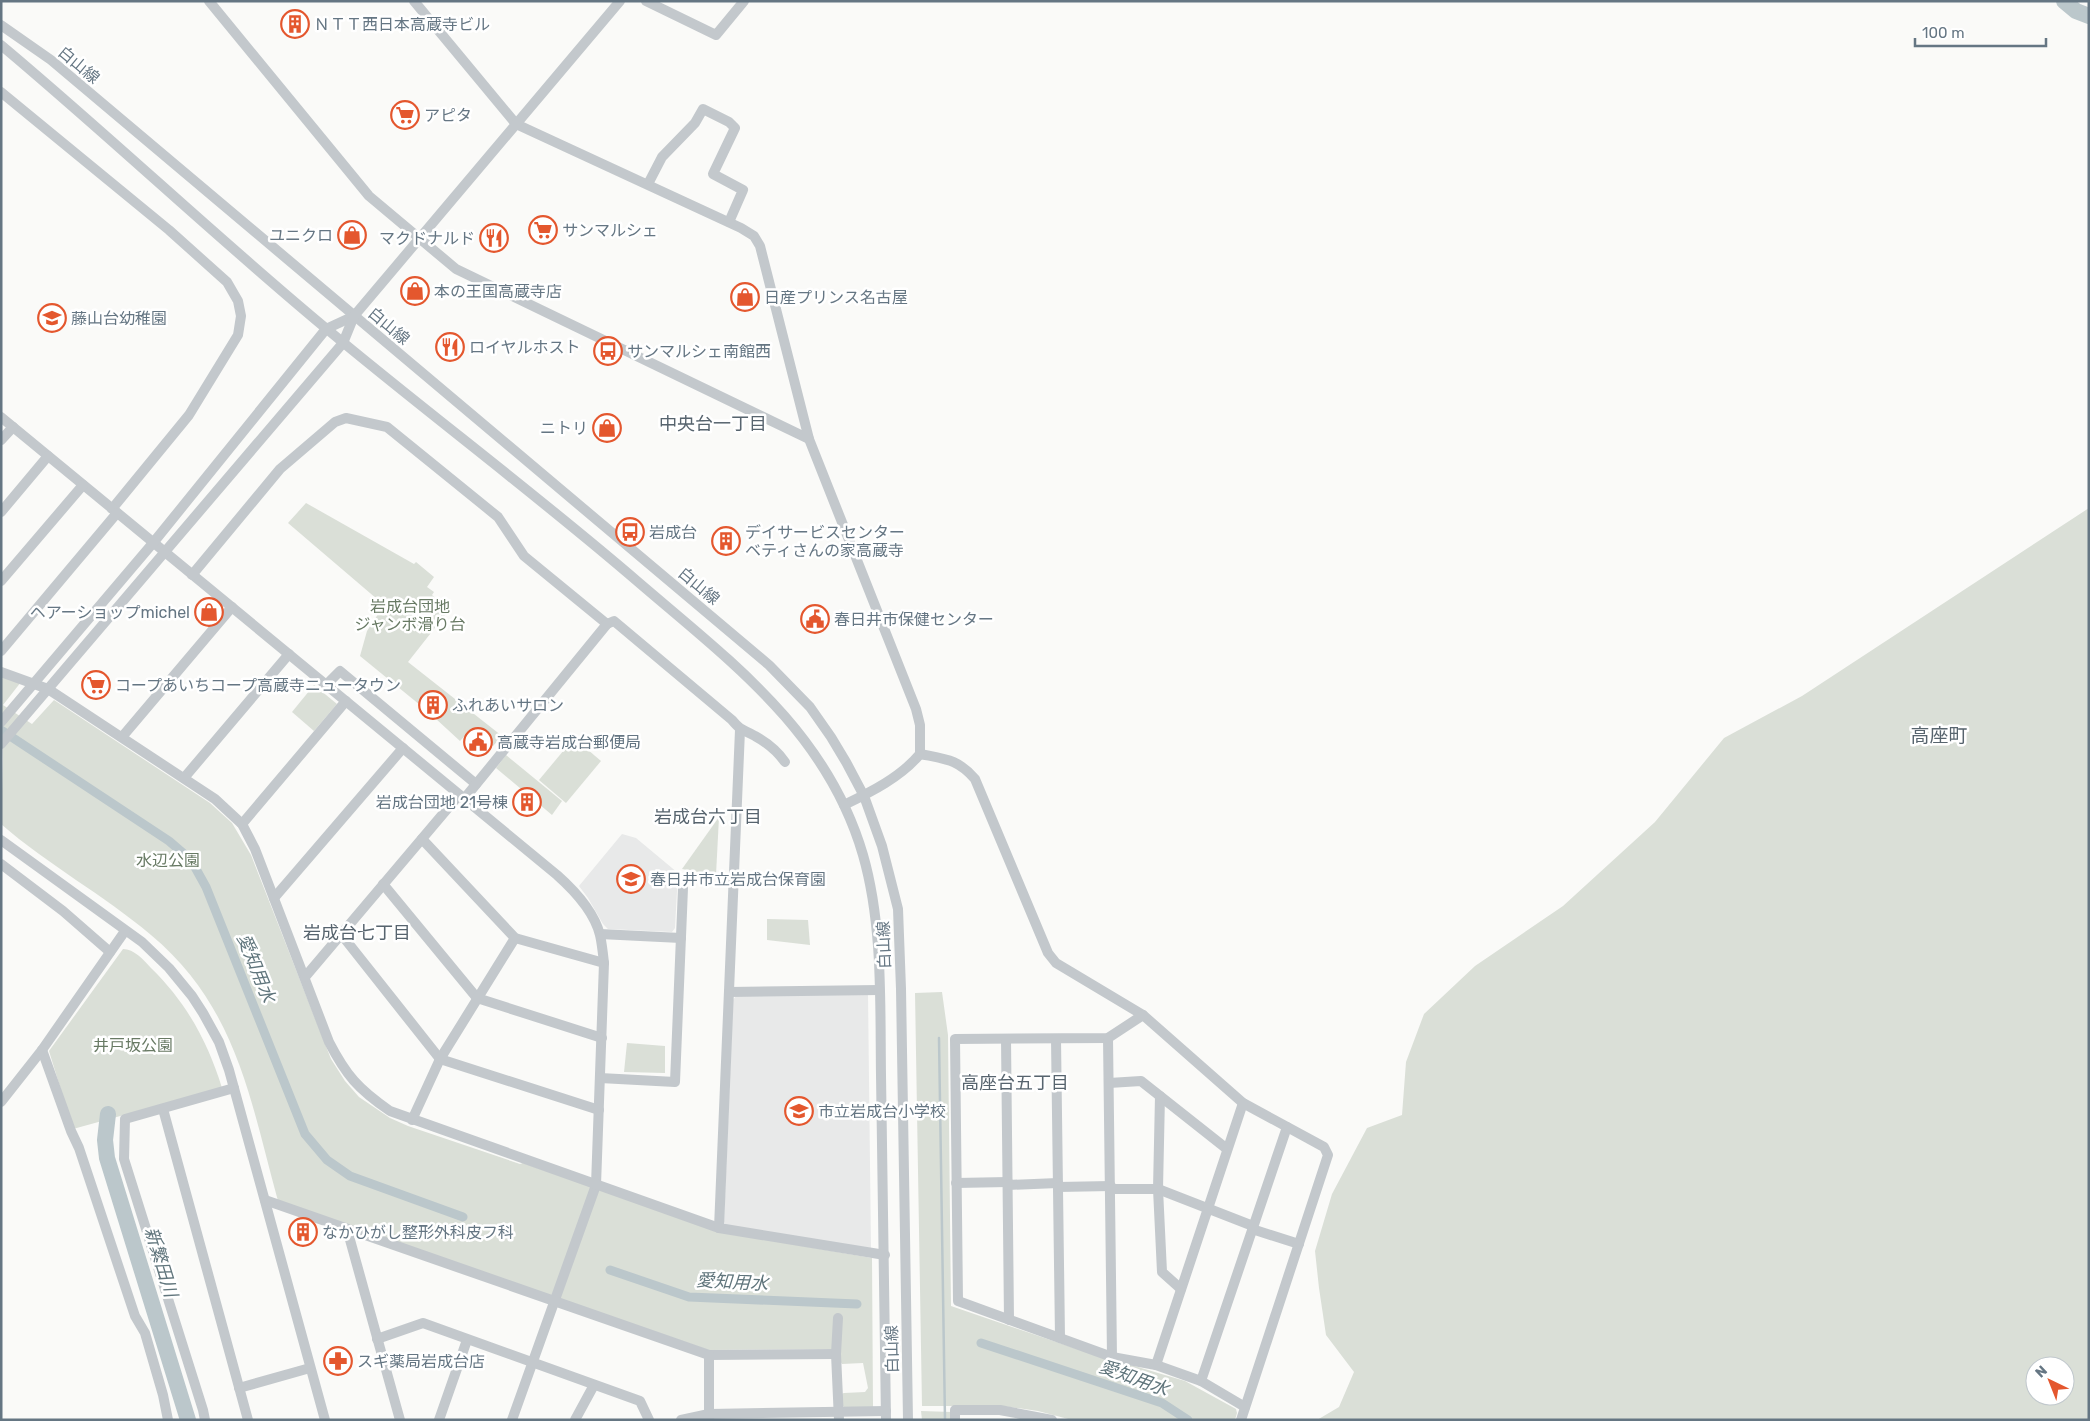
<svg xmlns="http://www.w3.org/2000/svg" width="2090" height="1421" viewBox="0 0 2090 1421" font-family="Rubik,'Noto Sans JP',sans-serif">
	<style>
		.built { fill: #e8e9e9 }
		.green { fill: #dadfd7; fill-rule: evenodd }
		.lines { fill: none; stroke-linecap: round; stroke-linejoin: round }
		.stream { stroke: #bbc7cb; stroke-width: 2.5 }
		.canal { stroke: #bbc7cb; stroke-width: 9 }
		.river { stroke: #bbc7cb; stroke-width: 16 }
		.minor { stroke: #c3c8cc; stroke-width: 10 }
		.labels { text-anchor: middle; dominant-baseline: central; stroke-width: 5; stroke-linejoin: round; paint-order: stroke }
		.poi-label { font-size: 16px; fill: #657683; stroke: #fff; text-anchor: start }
		.street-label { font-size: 16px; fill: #657683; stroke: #fff }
		.park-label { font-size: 16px; fill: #687a64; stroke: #fff }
		.neighbourhood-label { font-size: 18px; fill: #57646e; stroke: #fff }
		.water-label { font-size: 18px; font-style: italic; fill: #60757c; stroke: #fff }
		.quarter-label { font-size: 19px; fill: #57646e; stroke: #fff }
	</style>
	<rect width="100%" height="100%" fill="#fafaf8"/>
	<!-- built -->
	<g class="built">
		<path d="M622,834L636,838L678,873L675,928L672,932L608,929L603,924L588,898L579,886Z"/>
		<path d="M868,994L871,1249L726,1225L724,1222L733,1000L736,996Z"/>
	</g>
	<!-- green -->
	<g class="green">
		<path d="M306,503L414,564L416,562L434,577L427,587L434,592L432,595L449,610L408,662L502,736L493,746L472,728L460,741L435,718L445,705L430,693L420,705L360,656L367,631L384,605L288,523Z"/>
		<path d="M2089,508V1420H1317L1339,1407L1354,1372L1326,1335L1319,1288L1315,1251L1332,1194L1367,1128L1402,1115L1406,1062L1424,1014L1475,966L1563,906L1655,822L1724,738L1802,696ZM2035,1366H2065V1396H2035Z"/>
		<path d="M1,676L21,682L3,705L32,724L54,700L210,803L232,823L251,855L331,1059L345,1081L359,1097L390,1118L408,1126L520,1164L523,1163L721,1232L872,1258L873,1407H844L841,1404V1394L844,1393L865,1392L868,1388L863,1363L842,1364L832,1349L708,1350L278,1201C250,1099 237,1007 151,935C104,895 48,865 1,824L3,759Z"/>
		<path d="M314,685L337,704L314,731L292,712Z"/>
		<path d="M574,738L601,761L566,803L539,780Z"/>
		<path d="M506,755L562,801L552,815L496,768Z"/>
		<path d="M719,817L716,875L682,869Z"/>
		<path d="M767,919L808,920L810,945L767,940Z"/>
		<path d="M123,949C134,949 144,960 151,968C186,1002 208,1042 222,1088L73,1129L49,1051Z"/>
		<path d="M942,992L948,1035L951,1306L1074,1348L1185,1381L1236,1409L1237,1413L1235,1420H1072L1038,1411L1003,1406H922L915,993Z"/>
		<path d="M627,1043L665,1046V1073L624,1072Z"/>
		<path d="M921,1411L952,1412V1420H922Z"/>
	</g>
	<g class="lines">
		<!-- stream -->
		<path class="stream" d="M939,1038L945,1420"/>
		<!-- canal -->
		<g class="canal">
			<path d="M1,730L169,841L191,860L206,887L305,1134L327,1160L350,1176L463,1217"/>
			<path d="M610,1270L689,1297L857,1304"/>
			<path d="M981,1343L1162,1403L1188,1420"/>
		</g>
		<!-- river -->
		<g class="river">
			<path d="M2064,1L2076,11L2089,16"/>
			<path d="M108,1114L105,1140L107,1158L188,1420"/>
		</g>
		<!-- minor -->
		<g class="minor">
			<path d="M209,1L369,196L456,269L809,439"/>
			<path d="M414,1L516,124L741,228L754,236L760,246L809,439L916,709L920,725V754C901,777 871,792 844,805"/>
			<path d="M646,1L716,35L744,1"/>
			<path d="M1,25L51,60L769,665L810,707L831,737L846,762L864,796L882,846L898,909L901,989L908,1420"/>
			<path d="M1,45C112,138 217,238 328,330C430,415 536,494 637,581C730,661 827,731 863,855C883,924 880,1004 881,1075C883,1190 884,1305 886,1420"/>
			<path d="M1,92L169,230L227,282L238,301L241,316L238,335L189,415L112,509"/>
			<path d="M648,184L662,157L695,123L703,109L729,122L735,128L713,174L743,190L729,222"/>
			<path d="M1,417L557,875C575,891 594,911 600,935C602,944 603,954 604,963L596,1185L512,1420"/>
			<path d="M1,440L13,427"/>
			<path d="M1,512L48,456"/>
			<path d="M192,575L280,469L335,422L346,418L387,427L498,517L524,556L607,624L614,621L732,720C742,732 743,729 755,736C766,742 778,752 785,762"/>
			<path d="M1,581L83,485"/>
			<path d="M1,651L117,513"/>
			<path d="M1,672L48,689L215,799L242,824L255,849L329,1042C346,1075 358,1089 390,1111L719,1228L885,1255"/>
			<path d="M326,685L340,671L476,784"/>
			<path d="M1,722L153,543L326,329L354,316"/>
			<path d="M122,737L232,607"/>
			<path d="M1,744L343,343L354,316L620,1"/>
			<path d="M920,754C945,759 958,759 975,779L1048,953L1056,963L1143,1015L1243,1103L1324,1147L1328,1155L1241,1420"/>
			<path d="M184,778L289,654"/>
			<path d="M464,799L607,624"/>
			<path d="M242,824L346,701"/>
			<path d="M422,839L515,938L604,963"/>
			<path d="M1,840L142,942L169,968L192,996L203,1013L219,1042L229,1070L325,1420"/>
			<path d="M1,864L63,911L110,952"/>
			<path d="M383,884L477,998L602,1038"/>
			<path d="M274,898L403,748"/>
			<path d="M341,934L440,1059L599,1110"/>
			<path d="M600,934L681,938"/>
			<path d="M305,977L459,795"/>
			<path d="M729,992L879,990"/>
			<path d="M1143,1015L1108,1038L955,1039L958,1301L1112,1357L1156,1365L1201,1381L1245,1407"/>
			<path d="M1108,1038L1112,1357"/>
			<path d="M1006,1039L1009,1320"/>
			<path d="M1056,1039L1060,1338"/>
			<path d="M42,1050L71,1131L79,1148L135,1316L145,1333L163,1395L168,1420"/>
			<path d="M600,1078L675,1082L683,888"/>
			<path d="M1109,1083L1141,1081L1227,1149"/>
			<path d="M1160,1096L1158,1189L1162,1272L1181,1289"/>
			<path d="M1,1102L42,1050L125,931"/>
			<path d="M163,1109L248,1420"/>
			<path d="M412,1120L440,1059L515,938"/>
			<path d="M956,1183L1008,1182"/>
			<path d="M1008,1185L1058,1183"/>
			<path d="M1058,1187L1111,1186"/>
			<path d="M1111,1189H1158L1253,1226"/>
			<path d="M265,1200L709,1355L836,1354"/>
			<path d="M719,1228L740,730"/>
			<path d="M347,1229L400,1420"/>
			<path d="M1252,1229L1299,1244"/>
			<path d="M838,1318L836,1354L839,1420"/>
			<path d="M377,1339L423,1323L640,1401L649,1420"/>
			<path d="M709,1355V1420"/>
			<path d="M1156,1365L1243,1103"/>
			<path d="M1201,1381L1287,1127"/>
			<path d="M239,1388L310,1368"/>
			<path d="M205,1420L203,1410L124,1159L125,1119L234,1088"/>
			<path d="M439,1420L467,1340"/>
			<path d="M575,1420L594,1385"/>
			<path d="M681,1420L709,1414L886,1411"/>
			<path d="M955,1420V1410H1000L1052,1420"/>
		</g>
	</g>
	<!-- icons -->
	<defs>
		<symbol id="building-ring" viewBox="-11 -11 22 22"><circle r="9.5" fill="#fff" stroke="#e4572e" stroke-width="1.5"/><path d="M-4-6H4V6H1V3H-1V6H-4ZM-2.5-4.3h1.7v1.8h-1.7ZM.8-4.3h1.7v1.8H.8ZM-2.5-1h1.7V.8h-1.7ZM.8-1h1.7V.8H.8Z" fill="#e4572e"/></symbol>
		<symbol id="supermarket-ring" viewBox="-11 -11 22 22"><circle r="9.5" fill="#fff" stroke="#e4572e" stroke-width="1.5"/><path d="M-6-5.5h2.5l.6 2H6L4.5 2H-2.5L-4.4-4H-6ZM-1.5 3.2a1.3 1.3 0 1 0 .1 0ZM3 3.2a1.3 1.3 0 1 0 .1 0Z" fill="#e4572e"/></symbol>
		<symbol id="shop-ring" viewBox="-11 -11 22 22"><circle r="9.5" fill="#fff" stroke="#e4572e" stroke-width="1.5"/><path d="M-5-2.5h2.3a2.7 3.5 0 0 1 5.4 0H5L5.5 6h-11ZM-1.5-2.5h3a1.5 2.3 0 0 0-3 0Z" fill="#e4572e"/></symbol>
		<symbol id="restaurant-ring" viewBox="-11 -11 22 22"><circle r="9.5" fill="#fff" stroke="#e4572e" stroke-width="1.5"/><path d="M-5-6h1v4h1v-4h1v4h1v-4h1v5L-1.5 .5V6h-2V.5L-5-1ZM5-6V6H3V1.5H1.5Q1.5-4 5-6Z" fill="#e4572e"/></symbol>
		<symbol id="school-ring" viewBox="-11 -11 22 22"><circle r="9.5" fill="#fff" stroke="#e4572e" stroke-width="1.5"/><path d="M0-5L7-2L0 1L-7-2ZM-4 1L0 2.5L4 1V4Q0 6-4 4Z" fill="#e4572e"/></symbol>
		<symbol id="bus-ring" viewBox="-11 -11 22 22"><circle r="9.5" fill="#fff" stroke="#e4572e" stroke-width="1.5"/><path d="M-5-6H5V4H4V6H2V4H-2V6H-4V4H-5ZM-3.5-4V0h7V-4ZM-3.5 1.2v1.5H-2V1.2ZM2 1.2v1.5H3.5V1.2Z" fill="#e4572e"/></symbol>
		<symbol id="civic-ring" viewBox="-11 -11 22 22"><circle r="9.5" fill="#fff" stroke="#e4572e" stroke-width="1.5"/><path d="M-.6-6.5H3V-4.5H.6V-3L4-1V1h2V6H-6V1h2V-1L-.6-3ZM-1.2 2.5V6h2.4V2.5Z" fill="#e4572e"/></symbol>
		<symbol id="pharmacy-ring" viewBox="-11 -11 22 22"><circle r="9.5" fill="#fff" stroke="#e4572e" stroke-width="1.5"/><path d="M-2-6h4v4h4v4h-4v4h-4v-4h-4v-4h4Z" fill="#e4572e"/></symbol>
	</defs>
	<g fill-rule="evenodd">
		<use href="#building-ring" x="279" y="8" width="32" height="32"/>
		<use href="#supermarket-ring" x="389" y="99" width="32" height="32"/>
		<use href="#supermarket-ring" x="527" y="214" width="32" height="32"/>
		<use href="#shop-ring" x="336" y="219" width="32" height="32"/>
		<use href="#restaurant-ring" x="478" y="222" width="32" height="32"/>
		<use href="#shop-ring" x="399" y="275" width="32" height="32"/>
		<use href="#shop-ring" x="729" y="281" width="32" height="32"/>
		<use href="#school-ring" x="36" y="302" width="32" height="32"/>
		<use href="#restaurant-ring" x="434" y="331" width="32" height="32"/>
		<use href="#bus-ring" x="592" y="335" width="32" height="32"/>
		<use href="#shop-ring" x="591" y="412" width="32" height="32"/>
		<use href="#bus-ring" x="614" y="516" width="32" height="32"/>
		<use href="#building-ring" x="710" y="525" width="32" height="32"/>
		<use href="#shop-ring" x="193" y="596" width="32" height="32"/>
		<use href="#civic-ring" x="799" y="603" width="32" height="32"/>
		<use href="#supermarket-ring" x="80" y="669" width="32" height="32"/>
		<use href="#building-ring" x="417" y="689" width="32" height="32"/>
		<use href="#civic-ring" x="462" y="726" width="32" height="32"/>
		<use href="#building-ring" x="511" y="786" width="32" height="32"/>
		<use href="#school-ring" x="615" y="863" width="32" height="32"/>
		<use href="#school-ring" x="783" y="1095" width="32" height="32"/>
		<use href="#building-ring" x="287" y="1216" width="32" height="32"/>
		<use href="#pharmacy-ring" x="322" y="1345" width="32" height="32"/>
	</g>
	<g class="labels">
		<!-- poi labels -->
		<g class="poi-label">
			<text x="314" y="24">ＮＴＴ西日本高蔵寺ビル</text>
			<text x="424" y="115">アピタ</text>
			<text x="562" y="230">サンマルシェ</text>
			<text x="333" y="235" text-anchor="end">ユニクロ</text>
			<text x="475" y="238" text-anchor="end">マクドナルド</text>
			<text x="434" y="291">本の王国高蔵寺店</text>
			<text x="764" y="297">日産プリンス名古屋</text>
			<text x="71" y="318">藤山台幼稚園</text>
			<text x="469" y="347">ロイヤルホスト</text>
			<text x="627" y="351">サンマルシェ南館西</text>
			<text x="588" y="428" text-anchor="end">ニトリ</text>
			<text x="649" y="532">岩成台</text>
			<text x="745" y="532">デイサービスセンター<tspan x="745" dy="18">ベティさんの家高蔵寺</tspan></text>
			<text x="190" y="612" text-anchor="end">ヘアーショップmichel</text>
			<text x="834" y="619">春日井市保健センター</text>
			<text x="115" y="685">コープあいちコープ高蔵寺ニュータウン</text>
			<text x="452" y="705">ふれあいサロン</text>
			<text x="497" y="742">高蔵寺岩成台郵便局</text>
			<text x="508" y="802" text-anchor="end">岩成台団地 21号棟</text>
			<text x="650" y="879">春日井市立岩成台保育園</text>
			<text x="818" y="1111">市立岩成台小学校</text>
			<text x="322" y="1232">なかひがし整形外科皮フ科</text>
			<text x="357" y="1361">スギ薬局岩成台店</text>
		</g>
		<!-- street labels -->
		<g class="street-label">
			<text transform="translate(79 65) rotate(40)">白山線</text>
			<text transform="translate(389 326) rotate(40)">白山線</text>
			<text transform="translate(699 586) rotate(40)">白山線</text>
			<text transform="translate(884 945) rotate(-92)">白山線</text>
			<text transform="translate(892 1349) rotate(-91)">白山線</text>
		</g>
		<!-- park labels -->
		<g class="park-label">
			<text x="410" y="606">岩成台団地<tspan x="410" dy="18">ジャンボ滑り台</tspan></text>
			<text x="168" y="860">水辺公園</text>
			<text x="133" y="1045">井戸坂公園</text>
		</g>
		<!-- neighbourhood labels -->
		<g class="neighbourhood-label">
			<text x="713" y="424">中央台一丁目</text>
			<text x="708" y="817">岩成台六丁目</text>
			<text x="357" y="933">岩成台七丁目</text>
			<text x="1015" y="1083">高座台五丁目</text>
		</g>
		<!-- water labels -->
		<g class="water-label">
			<text transform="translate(256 968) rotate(68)">愛知用水</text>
			<text transform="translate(161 1262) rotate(73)">新繁田川</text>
			<text transform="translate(732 1282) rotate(3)">愛知用水</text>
			<text transform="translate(1134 1378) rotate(20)">愛知用水</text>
		</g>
		<!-- quarter labels -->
		<g class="quarter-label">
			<text x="1939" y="735">高座町</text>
		</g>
	</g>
	<!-- border -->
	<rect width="2090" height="1421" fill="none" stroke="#657683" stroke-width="5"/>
	<!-- north arrow -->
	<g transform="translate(2050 1381) rotate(317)"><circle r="24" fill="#ffffff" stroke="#c1c8cd"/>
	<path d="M0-4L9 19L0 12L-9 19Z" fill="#e4572e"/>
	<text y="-8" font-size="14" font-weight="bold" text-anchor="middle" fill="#657683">N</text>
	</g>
	<!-- scale -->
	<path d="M1915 38v8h131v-8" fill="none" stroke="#657683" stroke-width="2.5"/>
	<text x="1922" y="38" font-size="15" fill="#657683" stroke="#ffffff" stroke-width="4" paint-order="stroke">100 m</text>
</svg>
